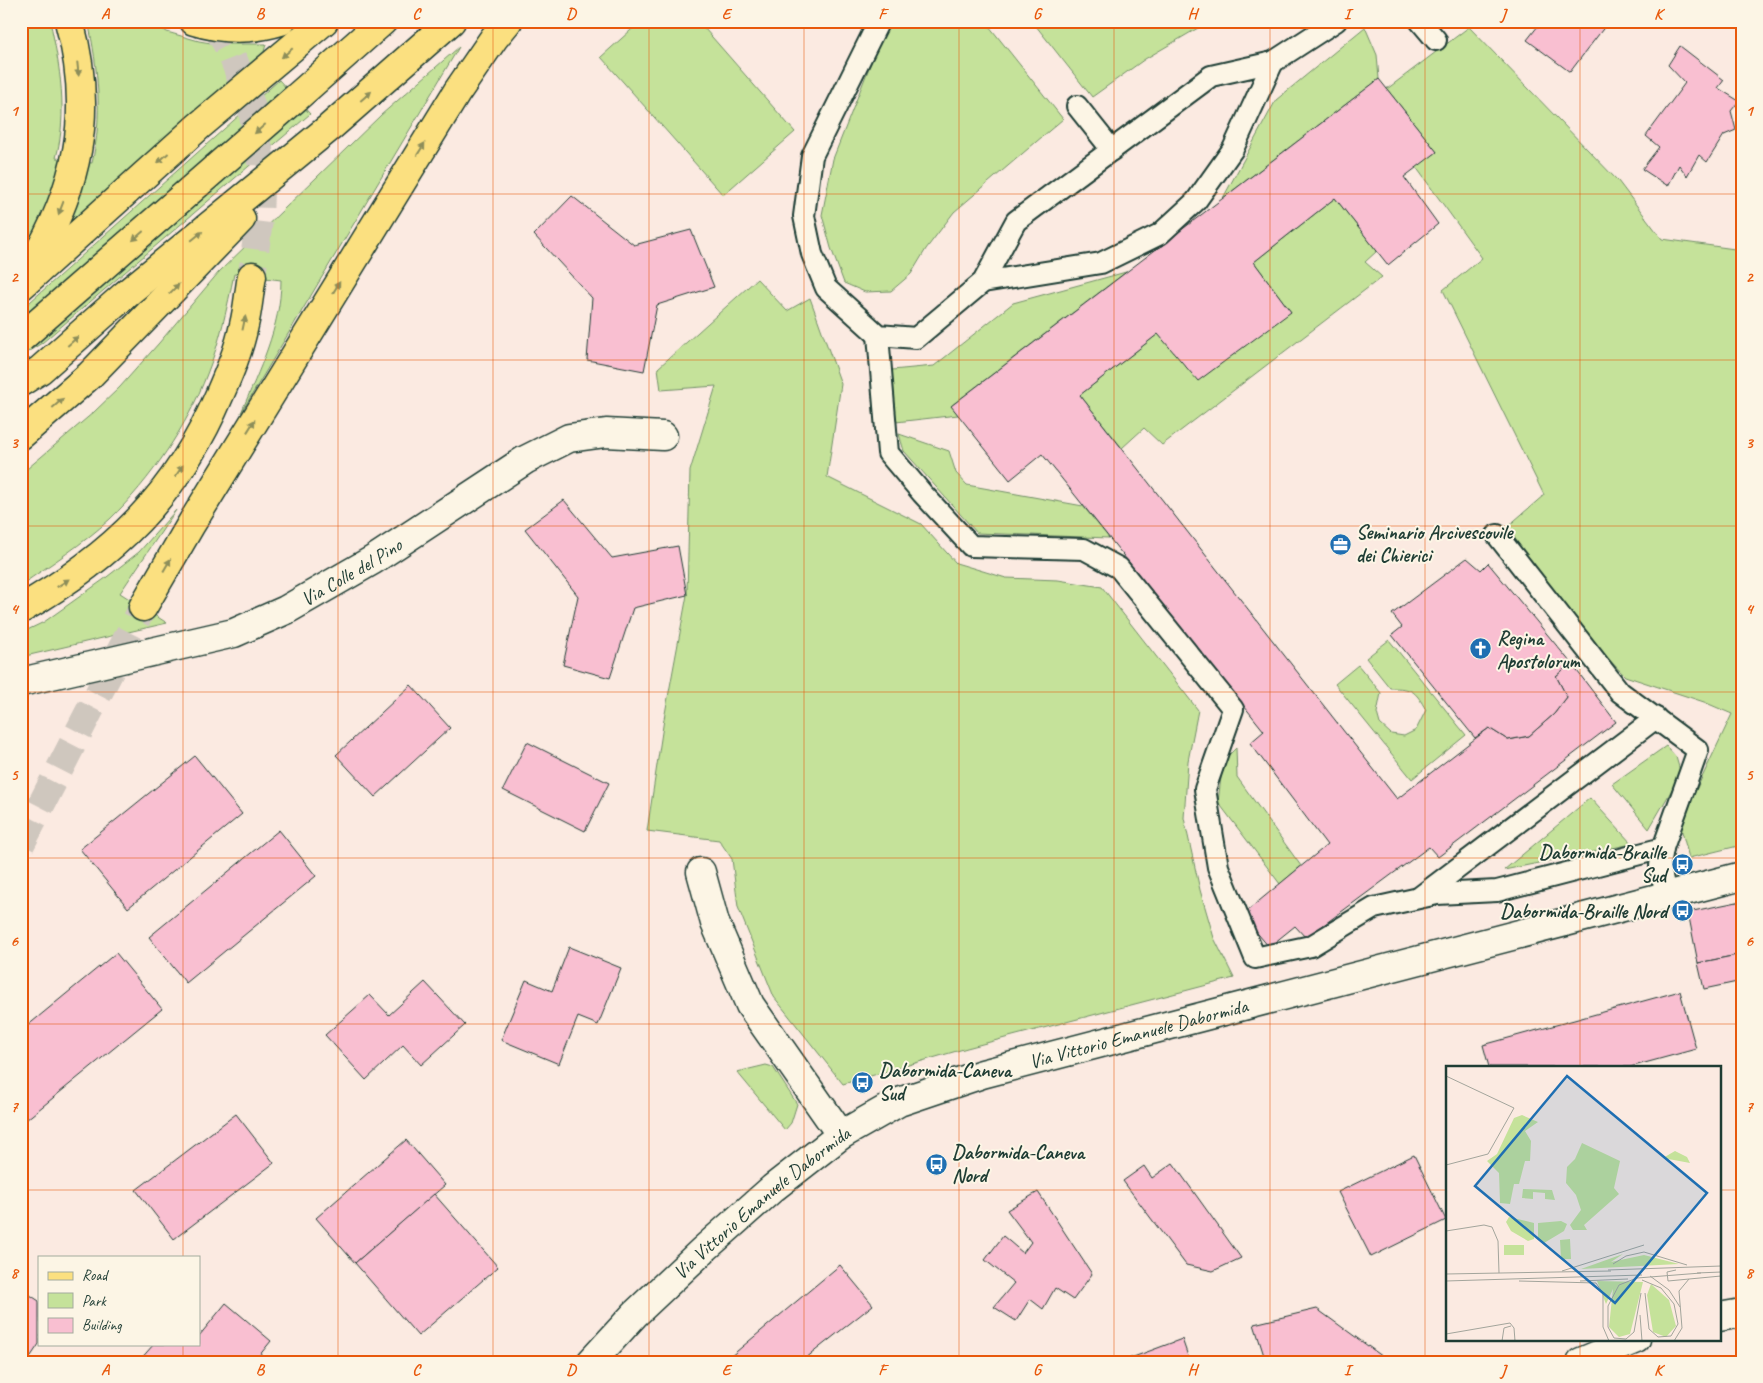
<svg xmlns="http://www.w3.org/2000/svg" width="1763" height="1383" viewBox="0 0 1763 1383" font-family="Caveat,sans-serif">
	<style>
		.green { fill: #c5e29a; stroke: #729067 }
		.building { fill: #f9bfd1; stroke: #1f3d34 }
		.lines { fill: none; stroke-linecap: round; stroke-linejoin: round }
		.primary-tunnel { stroke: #cfc7be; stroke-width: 28; stroke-dasharray: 28 14; stroke-linecap: butt }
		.motorway-tunnel { stroke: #cfc7be; stroke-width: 28; stroke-dasharray: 28 14; stroke-linecap: butt }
		.service-casing { stroke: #1f3d34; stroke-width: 24 }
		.minor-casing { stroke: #1f3d34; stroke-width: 31 }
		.primary-casing { stroke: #1f3d34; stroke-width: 31 }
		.motorway-casing { stroke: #1f3d34; stroke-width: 31 }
		.service { stroke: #fcf5e5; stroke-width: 20 }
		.minor { stroke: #fcf5e5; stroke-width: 28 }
		.primary { stroke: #fbe080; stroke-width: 28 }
		.motorway { stroke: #fbe080; stroke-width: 28 }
		.primary-bridge-casing { stroke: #1f3d34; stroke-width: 31; stroke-linecap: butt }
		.primary-bridge { stroke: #fbe080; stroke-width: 28 }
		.oneway { fill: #8d8e5a }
		.grid { fill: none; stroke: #e8590c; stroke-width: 1; stroke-opacity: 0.55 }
		.labels { text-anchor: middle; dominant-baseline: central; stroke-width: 4; stroke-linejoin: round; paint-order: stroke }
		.poi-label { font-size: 20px; font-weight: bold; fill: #1f3d34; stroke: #fcf5e5; text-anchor: start }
		.street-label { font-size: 20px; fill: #1f3d34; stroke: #fcf5e5 }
		.inset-road { fill: none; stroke: #a3a59c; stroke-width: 1 }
		.view { fill: #1f6fb2; fill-opacity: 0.15; stroke: #1f6fb2; stroke-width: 2.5 }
		.inset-edge { fill: none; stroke: #1f3d34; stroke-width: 2.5 }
		.neatline { fill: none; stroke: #e8590c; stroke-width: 2 }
		.grid-label { font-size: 16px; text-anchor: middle; font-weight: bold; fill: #e8590c }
	</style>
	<rect width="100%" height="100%" fill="#fbeae1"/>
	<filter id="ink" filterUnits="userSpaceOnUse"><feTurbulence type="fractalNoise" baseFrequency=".02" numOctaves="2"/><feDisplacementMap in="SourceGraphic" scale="10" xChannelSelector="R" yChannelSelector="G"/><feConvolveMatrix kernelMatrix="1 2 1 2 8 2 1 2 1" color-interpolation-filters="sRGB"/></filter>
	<g filter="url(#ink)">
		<!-- green -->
		<g class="green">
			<path d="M21,21H50C60,66 68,113 56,158L92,163C103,116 98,68 88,21H150L167,32L199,41L217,44H266L264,52L21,267Z"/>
			<path d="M641,21H698L795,132L723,195L601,57Z"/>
			<path d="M890,21H985L1063,119L954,212L926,249L911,274L891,291L865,292L844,283L831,248L822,215L833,159L882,35Z"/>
			<path d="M1032,21H1210L1145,59L1092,97Z"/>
			<path d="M1365,27L1377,55L1379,79L1223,198L1276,100Z"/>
			<path d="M1469,27L1618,181L1662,239L1742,250V845L1689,858L1680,824L1732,714L1704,702L1625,676L1587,637L1539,575L1507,527L1544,495L1443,290L1482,258L1416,167L1437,152L1387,89Z"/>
			<path d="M459,47L241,413C259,370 281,327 281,280L234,274C227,308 220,342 207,374C188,425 150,481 110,519C83,544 51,564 21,585V474L94,412L120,387L159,343L219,272L381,115Z"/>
			<path d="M279,80L310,114L42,343L21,356V310Z"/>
			<path d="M1335,198L1377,251L1365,262L1382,277L1162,445L1144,428L1122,448L1080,395L1158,334L1291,312L1254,262Z"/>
			<path d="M1126,272L952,405L958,415L896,422L892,370L934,366L1013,303Z"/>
			<path d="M757,279L787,311L810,298L841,384L827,477L921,524L956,563L1006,578L1058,580L1102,587L1198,710L1188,761L1184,818L1200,890L1214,938L1234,978L967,1048L843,1084L774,997L738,907L732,859L719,840L647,831L664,719L687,595L690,471L716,386L661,390L658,368Z"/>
			<path d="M899,434L949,451L956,473L967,485L1083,506L1109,538L977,533L904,451Z"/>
			<path d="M176,510L120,593L167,623L21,657V633L44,622L103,580L139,552Z"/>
			<path d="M1389,640L1466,735L1412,779L1335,684L1358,665L1381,693L1377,713L1380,724L1391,734L1404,736L1416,730L1426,710C1415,690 1412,688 1390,688L1366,658Z"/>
			<path d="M1666,746L1676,757L1681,774L1649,829L1612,784Z"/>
			<path d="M1236,748L1237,777L1301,866L1280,884L1218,802L1223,761Z"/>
			<path d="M1590,798L1632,844L1504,870Z"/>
			<path d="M766,1065L773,1067L797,1104L791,1123L785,1130L737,1072Z"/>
		</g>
		<!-- building -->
		<g class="building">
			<path d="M1542,21H1609L1570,72L1527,40Z"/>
			<path d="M1680,46L1724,80L1718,88L1739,101L1731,111L1736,130L1724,135L1707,162L1699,155L1687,176L1679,165L1668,186L1642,169L1659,147L1646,136L1685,83L1668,65Z"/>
			<path d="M1379,79L1437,152L1404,177L1438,224L1388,265L1335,198L1254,262L1291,312L1198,381L1158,334L1080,395L1397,799L1489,728L1508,740L1529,736L1554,714L1567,697L1556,676L1571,663L1616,722L1438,857L1429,847L1306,938L1295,926L1269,947L1242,915L1327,845L1250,743L1264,731L1042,454L1010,480L951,406Z"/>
			<path d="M572,196L634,245L691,230L714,287L657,305L644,371L587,360L592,298L534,235Z"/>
			<path d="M564,500L612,558L678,546L687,595L633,608L610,678L563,665L578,596L525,529Z"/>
			<path d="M1467,558L1481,570L1488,563L1571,663L1556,676L1567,697L1554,714L1529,736L1508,740L1489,728L1475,738L1392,635L1402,627L1392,614Z"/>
			<path d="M411,685L450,728L375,797L336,755Z"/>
			<path d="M527,742L609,783L585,831L503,790Z"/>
			<path d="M195,756L242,814L128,908L80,849Z"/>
			<path d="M279,830L316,876L186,983L149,937Z"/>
			<path d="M1742,901V954L1698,963L1688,912Z"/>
			<path d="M569,947L621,968L598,1025L578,1017L559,1064L501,1040L526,980L552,991Z"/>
			<path d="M116,953L162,1009L21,1124V1031Z"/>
			<path d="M1742,954V981L1704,989L1698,963Z"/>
			<path d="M425,982L465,1025L421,1065L403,1045L366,1080L325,1035L370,995L389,1015Z"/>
			<path d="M1680,991L1696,1049L1630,1067H1489L1483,1045Z"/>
			<path d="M236,1114L274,1163L174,1239L136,1190Z"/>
			<path d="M406,1140L445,1185L355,1263L316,1218Z"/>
			<path d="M1414,1155L1446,1220L1371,1257L1338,1192Z"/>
			<path d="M1173,1163L1241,1258L1213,1271L1186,1265L1123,1181L1144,1166L1152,1178Z"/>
			<path d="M1038,1192L1092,1274L1073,1300L1055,1288L1043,1309L1030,1299L1016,1321L994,1307L1014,1283L985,1260L1003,1236L1023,1253L1031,1242L1007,1210Z"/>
			<path d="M434,1194L498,1267L418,1336L355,1263Z"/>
			<path d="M840,1265L873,1305L801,1362H724Z"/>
			<path d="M21,1289L39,1301V1344L27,1362H21Z"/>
			<path d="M226,1303L271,1341L254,1362L139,1361L154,1344H199V1336Z"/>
			<path d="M1317,1309L1390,1362H1266L1254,1324Z"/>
			<path d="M1182,1339L1190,1362H1120Z"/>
		</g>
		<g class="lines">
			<!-- primary-tunnel -->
			<path class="primary-tunnel" d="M213,21L230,50L251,104L261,161L259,220L252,276"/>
			<!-- motorway-tunnel -->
			<path class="motorway-tunnel" d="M21,844L143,607"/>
			<defs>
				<g id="service">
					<path d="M879,21L812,156L804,216L812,254L826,288L878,335L916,338L983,282L1016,221L1211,76L1273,62L1336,21"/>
					<path d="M1420,21L1436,40"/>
					<path d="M1077,106L1112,150"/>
					<path d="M983,282L1101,263L1160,234L1196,201L1233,149L1273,62"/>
					<path d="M878,335L888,453L922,493L971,546L1084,549L1119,568L1233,709L1205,789L1218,867L1255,958L1311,946L1374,908L1437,894L1497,891L1663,848L1698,750L1620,692L1497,535"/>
					<path d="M1663,848L1660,866L1666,896"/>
					<path d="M1421,896L1656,718"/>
				</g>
				<g id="minor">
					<path id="s1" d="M21,682L234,633L286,610L373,560L525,460L569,438L606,433L663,436"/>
					<path d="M701,872L715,923L750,1005L841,1135"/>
					<path d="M1719,1317L1742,1313"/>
					<path id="s2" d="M591,1362L635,1314L703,1250L773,1188L841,1135L899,1102L982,1074L1742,876"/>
					<path d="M1581,1362L1636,1339"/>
				</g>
				<g id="primary">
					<path d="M194,21C223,30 252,30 281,21"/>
					<path d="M297,97L383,21"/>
					<path d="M21,382L40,370L126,294L329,128L451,21"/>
					<path d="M21,435L90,375L241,219"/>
					<path d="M21,609C113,556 177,495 219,396C229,373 239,350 244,325C248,309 249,292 252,276"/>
				</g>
				<g id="motorway">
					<path d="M30,268C78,188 95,114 69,21"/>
					<path d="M21,286L199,126L324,21"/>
					<path d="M143,607L190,526L457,92L494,38L508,21"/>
				</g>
			</defs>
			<!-- service casing -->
			<use href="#service" class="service-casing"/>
			<!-- minor casing -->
			<use href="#minor" class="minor-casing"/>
			<!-- primary casing -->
			<use href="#primary" class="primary-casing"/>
			<!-- motorway casing -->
			<use href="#motorway" class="motorway-casing"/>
			<!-- service -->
			<use href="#service" class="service"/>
			<!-- minor -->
			<use href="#minor" class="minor"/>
			<!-- primary -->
			<use href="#primary" class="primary"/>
			<!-- motorway -->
			<use href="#motorway" class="motorway"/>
			<defs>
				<path id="primary-bridge" d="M21,338L297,97"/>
			</defs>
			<!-- primary-bridge casing -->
			<use href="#primary-bridge" class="primary-bridge-casing"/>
			<!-- primary-bridge -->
			<use href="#primary-bridge" class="primary-bridge"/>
		</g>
		<!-- one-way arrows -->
		<defs><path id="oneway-solid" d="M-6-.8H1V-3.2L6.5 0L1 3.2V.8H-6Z" transform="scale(1.25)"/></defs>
		<g class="oneway">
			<use href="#oneway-solid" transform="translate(287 53) rotate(140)"/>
			<use href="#oneway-solid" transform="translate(78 69) rotate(84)"/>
			<use href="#oneway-solid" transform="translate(366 96) rotate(-41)"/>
			<use href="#oneway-solid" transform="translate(260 129) rotate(139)"/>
			<use href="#oneway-solid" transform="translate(421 149) rotate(-58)"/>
			<use href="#oneway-solid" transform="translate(163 158) rotate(138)"/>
			<use href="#oneway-solid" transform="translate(61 208) rotate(111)"/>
			<use href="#oneway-solid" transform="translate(138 236) rotate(139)"/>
			<use href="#oneway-solid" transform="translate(197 236) rotate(-39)"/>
			<use href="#oneway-solid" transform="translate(336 288) rotate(-58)"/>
			<use href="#oneway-solid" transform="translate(174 289) rotate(-46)"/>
			<use href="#oneway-solid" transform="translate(244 323) rotate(-78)"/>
			<use href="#oneway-solid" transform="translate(73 341) rotate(-41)"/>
			<use href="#oneway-solid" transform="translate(58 403) rotate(-41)"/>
			<use href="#oneway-solid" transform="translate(251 426) rotate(-58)"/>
			<use href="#oneway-solid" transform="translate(179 471) rotate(-56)"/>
			<use href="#oneway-solid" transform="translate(167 565) rotate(-60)"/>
			<use href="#oneway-solid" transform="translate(63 583) rotate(-33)"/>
		</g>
	</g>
	<!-- grid -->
	<path class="grid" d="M183,21V1257M338,21V1362M493,21V1362M649,21V1362M804,21V1362M959,21V1362M1114,21V1362M1270,21V1362M1425,21V1362M1580,21V1067M21,194H1742M21,360H1742M21,526H1742M21,692H1742M21,858H1742M21,1024H1742M21,1190H1447M1719,1190H1742M1580,1339V1362M183,1344V1362"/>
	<!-- icons -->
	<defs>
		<symbol id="office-disc" viewBox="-11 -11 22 22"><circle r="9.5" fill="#1f6fb2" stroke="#fcf5e5"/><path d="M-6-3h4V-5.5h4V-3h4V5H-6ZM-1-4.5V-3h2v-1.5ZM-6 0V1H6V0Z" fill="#fff"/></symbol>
		<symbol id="church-disc" viewBox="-11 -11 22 22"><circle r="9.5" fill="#1f6fb2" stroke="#fcf5e5"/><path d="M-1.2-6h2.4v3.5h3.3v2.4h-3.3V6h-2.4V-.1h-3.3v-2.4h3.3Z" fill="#fff"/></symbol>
		<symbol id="bus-disc" viewBox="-11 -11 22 22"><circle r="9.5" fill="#1f6fb2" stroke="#fcf5e5"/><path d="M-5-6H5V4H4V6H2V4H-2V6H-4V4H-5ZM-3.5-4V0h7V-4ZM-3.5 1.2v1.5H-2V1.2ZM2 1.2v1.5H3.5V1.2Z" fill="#fff"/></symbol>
	</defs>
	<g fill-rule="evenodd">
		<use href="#office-disc" x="1328" y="532" width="25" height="25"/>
		<use href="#church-disc" x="1468" y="636" width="25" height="25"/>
		<use href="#bus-disc" x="1670" y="852" width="25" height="25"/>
		<use href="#bus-disc" x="1670" y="898" width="25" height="25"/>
		<use href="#bus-disc" x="850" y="1070" width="25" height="25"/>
		<use href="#bus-disc" x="924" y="1152" width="25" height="25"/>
	</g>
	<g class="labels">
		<!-- poi labels -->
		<g class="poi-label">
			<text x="1356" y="532">Seminario Arcivescovile<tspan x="1356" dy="23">dei Chierici</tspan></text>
			<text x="1497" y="638">Regina<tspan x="1497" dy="23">Apostolorum</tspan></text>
			<text x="1666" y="852" text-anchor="end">Dabormida-Braille<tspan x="1666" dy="23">Sud</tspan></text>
			<text x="1667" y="911" text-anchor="end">Dabormida-Braille Nord</text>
			<text x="879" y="1070">Dabormida-Caneva<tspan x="879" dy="23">Sud</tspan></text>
			<text x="952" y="1152">Dabormida-Caneva<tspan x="952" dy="23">Nord</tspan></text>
		</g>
		<!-- street labels -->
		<g class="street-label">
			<text stroke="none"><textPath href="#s1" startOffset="351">Via Colle del Pino</textPath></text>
			<text stroke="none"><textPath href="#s2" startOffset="654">Via Vittorio Emanuele Dabormida</textPath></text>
			<text stroke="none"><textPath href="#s2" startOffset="234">Via Vittorio Emanuele Dabormida</textPath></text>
		</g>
	</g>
	<!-- overview -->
	<g transform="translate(1446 1066)">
		<rect width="275" height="275" fill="#fbeae1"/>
		<path d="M76,49L92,56L79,65L85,75L84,95H79L73,118H68L64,138L54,137L53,107L41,95L51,88L68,52ZM136,77L174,95L168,122L173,128L138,159L141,164H127L124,159L135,144L130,129L120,117L121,101L129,93ZM229,85L241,91L244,97L217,92ZM77,123L106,124L109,134L99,133V127L87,126V133L76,132ZM63,151L88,157V173L82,175L65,165L60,156ZM115,155L121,158L118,165L98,177L92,173V157ZM124,173L125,193H115L114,174ZM58,179H78V189H58ZM177,188L165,196L198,189L233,198L135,203ZM151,215L197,216L184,268L173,271L163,261L167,223L160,238ZM205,218L223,234L230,260L220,271L207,266L201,229Z" fill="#c5e29a"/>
		<path class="inset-road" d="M0,10L68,42L42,88L0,99M0,165L38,159L46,161L52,175L53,207M167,198L180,190L198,186L241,199M162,204L275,200M230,204L221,206L222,215L275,210M116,205L198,179M251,207L275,206M0,208L165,205M204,210L223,224L234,241M196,214L215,222L228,238L232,258L225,270L212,271L203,263L199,227M0,215L196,209M73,215L150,217L157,227V261L163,275M134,215L182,213M195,227L188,266L180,273L168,272L162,261V240L173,219L191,212L255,207M194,249L196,275M0,268L64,257L68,262L69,275M56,275L58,262L65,260M228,275L236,262L233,225L243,213"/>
		<path class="view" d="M121,10L261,127L169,237L29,120Z"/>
		<rect width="275" height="275" class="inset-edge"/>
	</g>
	<!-- margin -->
	<rect width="1763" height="1383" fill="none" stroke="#fcf5e5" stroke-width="55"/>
	<!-- legend -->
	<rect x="38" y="1256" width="162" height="90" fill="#fcf5e5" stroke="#a4ab9e"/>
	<rect x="48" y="1272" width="25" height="8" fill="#fbe080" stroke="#a4ab9e"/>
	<text x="82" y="1280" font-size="15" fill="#1f3d34">Road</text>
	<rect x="48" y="1293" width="25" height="15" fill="#c5e29a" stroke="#a4ab9e"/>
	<text x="82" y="1306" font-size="15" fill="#1f3d34">Park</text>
	<rect x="48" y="1318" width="25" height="15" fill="#f9bfd1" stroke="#a4ab9e"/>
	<text x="82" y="1330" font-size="15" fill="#1f3d34">Building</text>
	<rect x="28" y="28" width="1708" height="1328" class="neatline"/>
	<g class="grid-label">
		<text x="105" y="19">A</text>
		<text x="260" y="19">B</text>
		<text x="416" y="19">C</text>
		<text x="571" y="19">D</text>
		<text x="726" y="19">E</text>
		<text x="882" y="19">F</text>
		<text x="1037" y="19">G</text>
		<text x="1192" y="19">H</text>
		<text x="1347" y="19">I</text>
		<text x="1503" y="19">J</text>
		<text x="1658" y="19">K</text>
		<text x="14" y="116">1</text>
		<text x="1749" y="116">1</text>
		<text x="14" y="282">2</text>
		<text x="1749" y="282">2</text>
		<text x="14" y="448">3</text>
		<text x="1749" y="448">3</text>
		<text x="14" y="614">4</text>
		<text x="1749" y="614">4</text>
		<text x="14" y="780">5</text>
		<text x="1749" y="780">5</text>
		<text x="14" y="946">6</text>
		<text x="1749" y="946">6</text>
		<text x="14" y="1112">7</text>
		<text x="1749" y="1112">7</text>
		<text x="14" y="1278">8</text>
		<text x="1749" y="1278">8</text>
		<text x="105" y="1375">A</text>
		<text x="260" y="1375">B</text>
		<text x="416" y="1375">C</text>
		<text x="571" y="1375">D</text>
		<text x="726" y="1375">E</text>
		<text x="882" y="1375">F</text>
		<text x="1037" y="1375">G</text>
		<text x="1192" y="1375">H</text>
		<text x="1347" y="1375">I</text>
		<text x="1503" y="1375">J</text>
		<text x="1658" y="1375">K</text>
	</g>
</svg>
